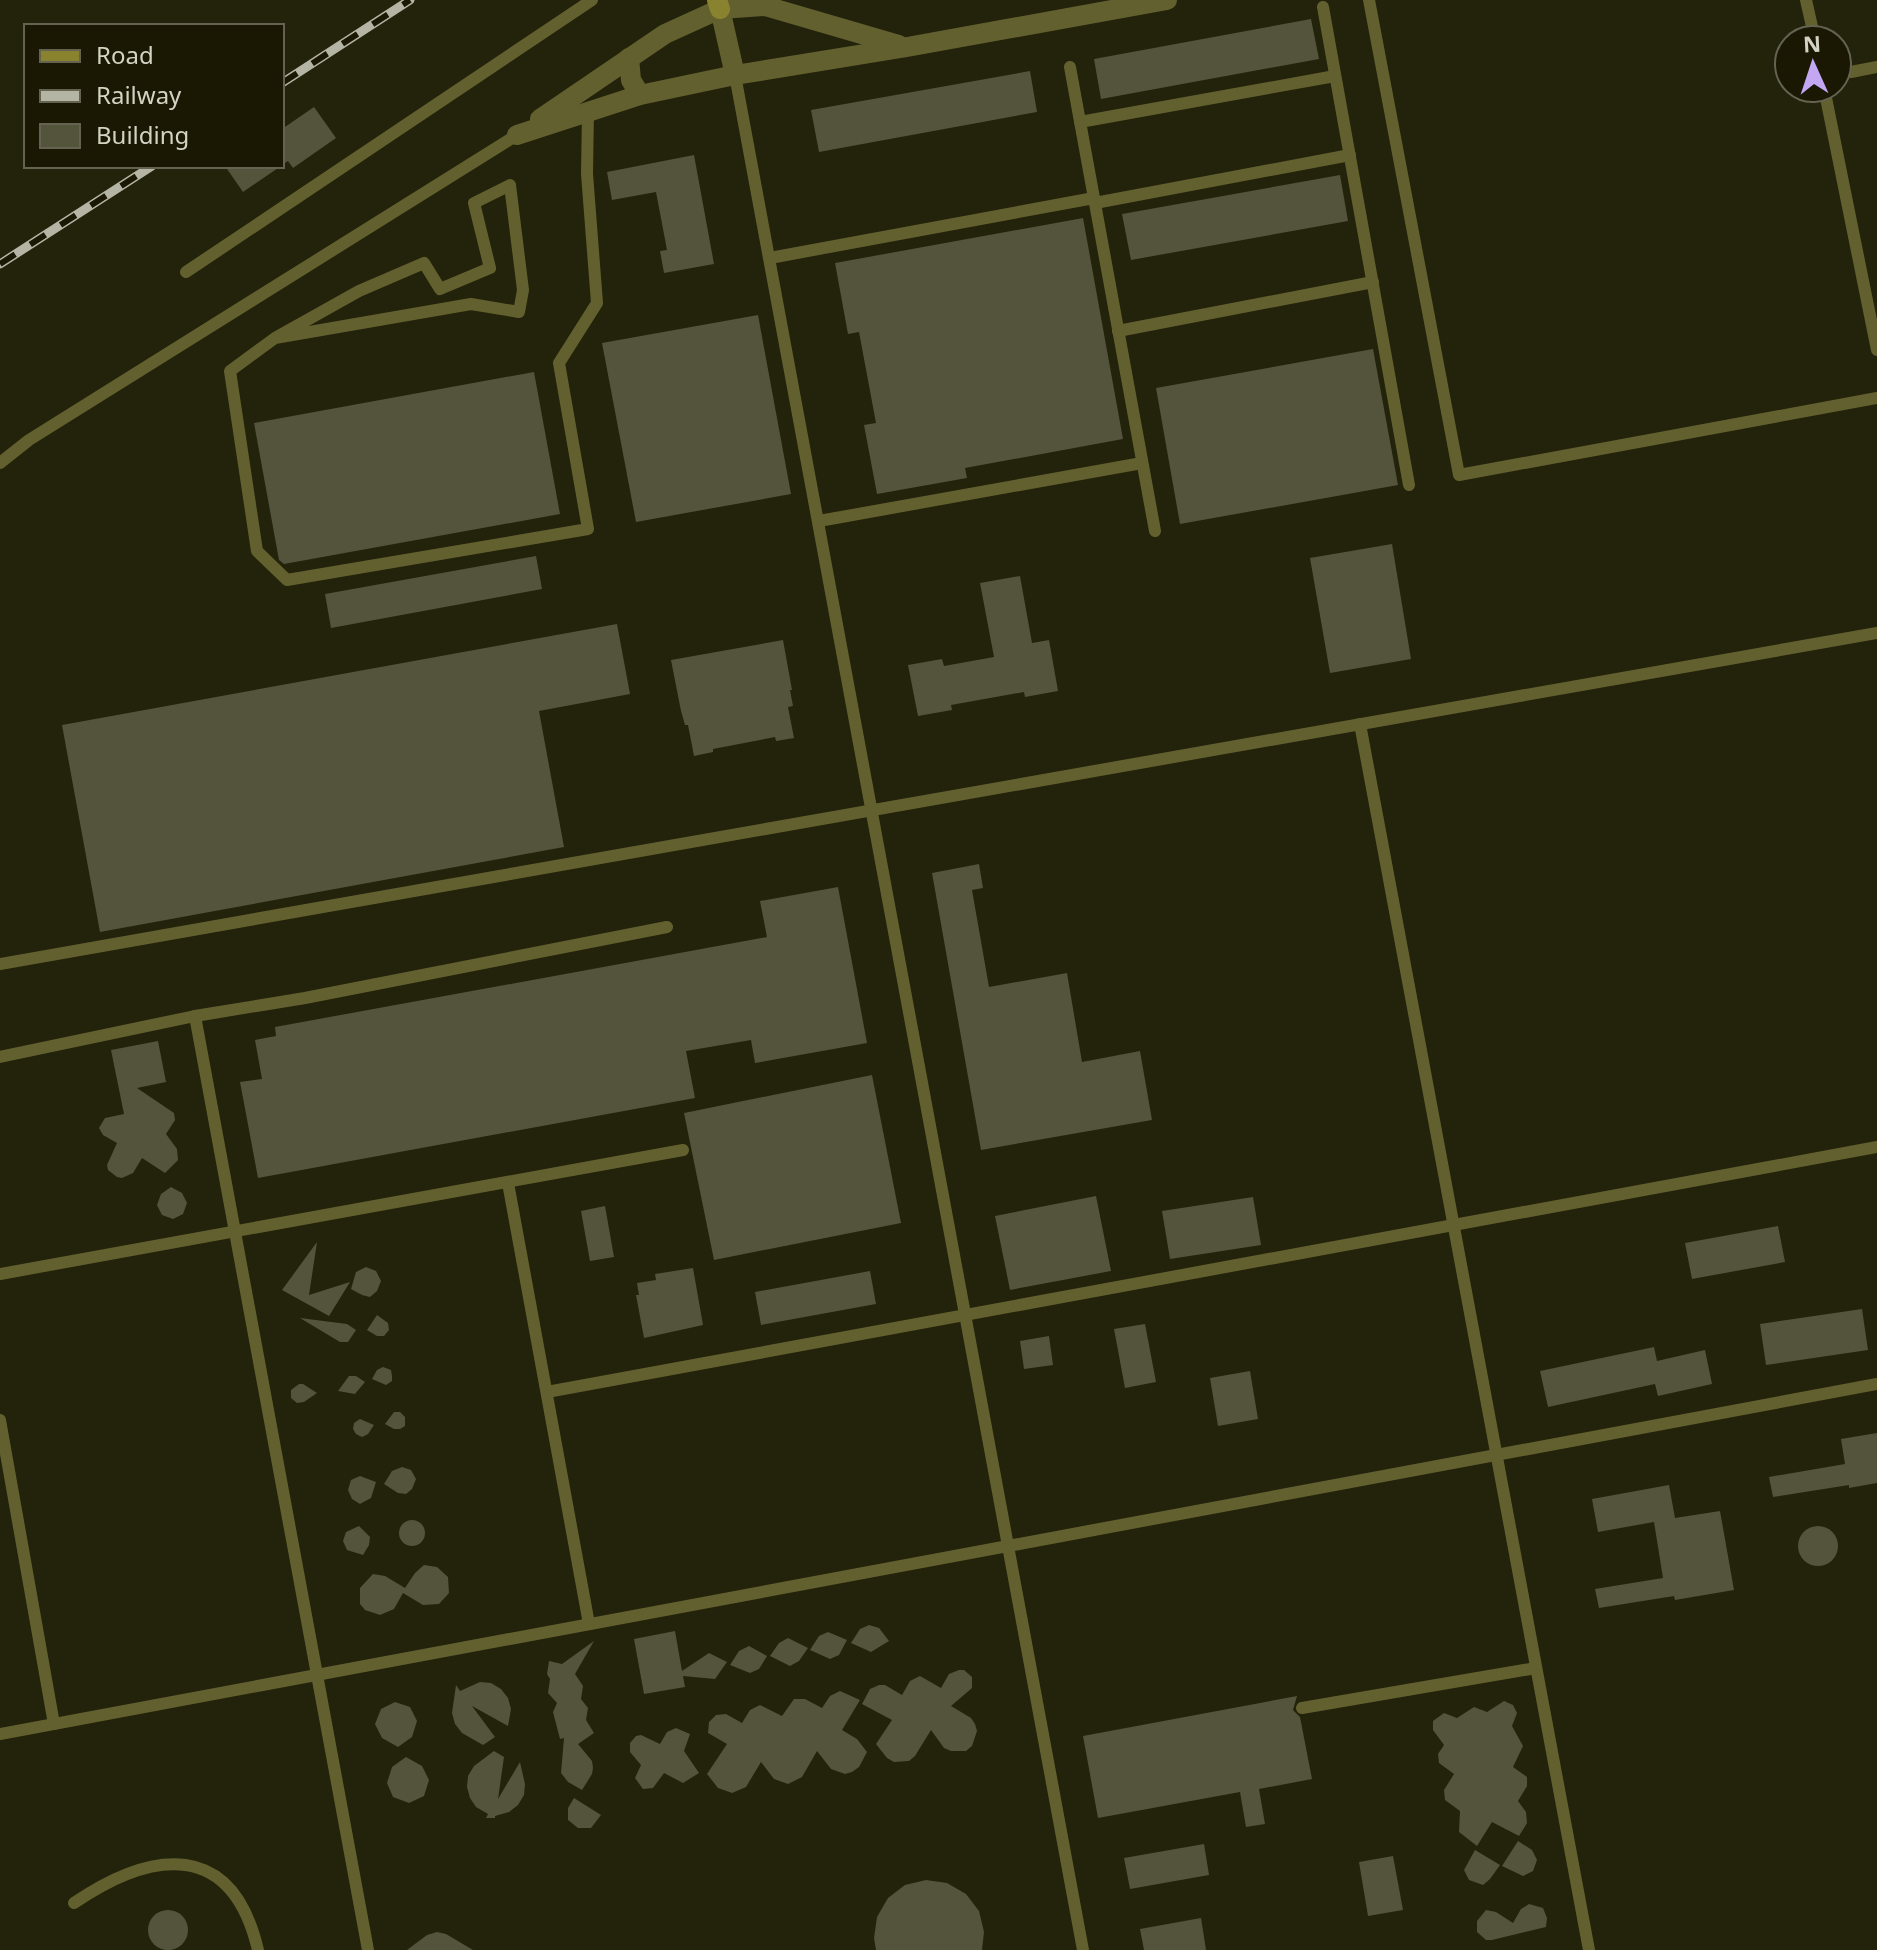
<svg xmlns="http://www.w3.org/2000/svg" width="1877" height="1950" viewBox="0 0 1877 1950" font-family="'Noto Sans',sans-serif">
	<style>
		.building { fill: #54533b }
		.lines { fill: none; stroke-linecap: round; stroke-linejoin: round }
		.lane { stroke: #63602f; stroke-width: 12 }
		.street { stroke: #63602f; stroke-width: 20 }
		.secondary { stroke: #898330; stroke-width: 20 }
		.rail-casing { stroke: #b5b5a5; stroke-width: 9 }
		.rail { stroke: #1a1803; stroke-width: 6; stroke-dasharray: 18; stroke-linecap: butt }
	</style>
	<rect width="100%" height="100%" fill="#23220b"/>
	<!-- building -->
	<g class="building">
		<path d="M1311,19L1319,59L1101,99L1094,59Z"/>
		<path d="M1030,71L1037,112L819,152L811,110Z"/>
		<path d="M314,107L336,138L293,168L288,161L282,165V129Z"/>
		<path d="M694,155L714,264L664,273L660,251L667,250L656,192L612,200L607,172Z"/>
		<path d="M225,166H281L243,192Z"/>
		<path d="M1340,175L1348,221L1131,260L1122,214Z"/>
		<path d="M1083,218L1123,439L965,468L967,478L877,494L864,425L876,423L859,332L848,334L835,263Z"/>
		<path d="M758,315L791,494L636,522L602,343Z"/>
		<path d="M1373,349L1398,485L1180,524L1156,388Z"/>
		<path d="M534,372L560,514L284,564L279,560L254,423Z"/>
		<path d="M1392,544L1411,659L1330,673L1310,558Z"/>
		<path d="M536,556L542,589L331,628L325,594Z"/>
		<path d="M1020,576L1032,643L1049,640L1058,691L1025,697L1024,692L951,705L952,710L918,716L908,665L942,659L944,666L994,657L980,583Z"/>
		<path d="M617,624L630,694L539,711L564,847L100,932L62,725Z"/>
		<path d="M783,640L792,690H790L793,706L788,707L794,738L776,741L775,737L713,749V752L694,756L688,725H685L681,711L671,660Z"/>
		<path d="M979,864L983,888L972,890L989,987L1067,973L1082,1062L1140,1051L1152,1120L981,1150L932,873Z"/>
		<path d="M838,887L867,1043L755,1063L751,1040L686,1051L695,1098L258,1178L240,1082L262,1079L255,1040L276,1036L275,1027L767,937L760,901Z"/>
		<path d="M158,1041L166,1082L137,1088L174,1113L175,1120L166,1134L177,1149L178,1160L165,1173L142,1158L133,1173L122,1178L117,1177L108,1170L107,1165L117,1143L103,1135L99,1128L105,1118L124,1114L111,1050Z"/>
		<path d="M872,1075L901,1223L714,1260L684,1113Z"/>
		<path d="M171,1187L182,1193L187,1203L183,1214L173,1219L162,1215L157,1205L161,1194Z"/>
		<path d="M1096,1196L1111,1271L1010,1290L995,1216Z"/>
		<path d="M1253,1197L1261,1245L1170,1259L1162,1211Z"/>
		<path d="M605,1206L614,1257L590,1261L581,1211Z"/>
		<path d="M1778,1226L1785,1262L1692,1279L1685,1243Z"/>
		<path d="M317,1242L309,1295L350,1282L329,1316L282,1290Z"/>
		<path d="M366,1267L376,1271L381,1281L377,1291L370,1297L362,1295L351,1289L356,1272Z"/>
		<path d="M693,1268L703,1325L644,1338L636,1295H639L637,1283L656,1280L655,1274Z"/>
		<path d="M870,1271L876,1304L761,1325L755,1292Z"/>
		<path d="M1862,1309L1868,1350L1766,1365L1760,1324Z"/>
		<path d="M377,1315L388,1323L389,1330L384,1336H377L367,1330Z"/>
		<path d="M300,1318L347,1324L356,1330L348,1342H340Z"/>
		<path d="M1145,1324L1156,1382L1125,1388L1114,1329Z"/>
		<path d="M1049,1336L1053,1365L1024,1369L1020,1341Z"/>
		<path d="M1654,1347L1657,1361L1705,1350L1712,1384L1658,1396L1655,1384L1548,1407L1540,1371Z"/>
		<path d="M383,1367L391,1370L392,1376V1381L386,1385L372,1379L377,1370Z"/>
		<path d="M1250,1371L1258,1419L1218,1426L1210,1378Z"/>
		<path d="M349,1376H356L365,1382L355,1394L338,1391Z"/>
		<path d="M299,1384H303L317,1393L304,1402L297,1403L291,1398V1390Z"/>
		<path d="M394,1412H400L405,1417V1426L400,1429H394L385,1424Z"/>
		<path d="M360,1419L374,1425L368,1434L362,1437L356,1434L353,1429L354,1423Z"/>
		<path d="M1877,1433V1483L1849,1488V1485L1773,1497L1769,1477L1845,1464L1841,1439Z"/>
		<path d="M402,1467L411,1470L416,1479L412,1489L406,1494L398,1493L384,1484L392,1471Z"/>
		<path d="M360,1476L376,1482L371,1498L360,1504L352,1499L348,1490L351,1480Z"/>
		<path d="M1669,1485L1675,1518L1720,1511L1734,1590L1675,1600L1674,1596L1599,1608L1595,1589L1663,1578L1654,1522L1598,1532L1592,1499Z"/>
		<circle cx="412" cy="1533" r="13"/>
		<path d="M359,1526L370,1537L369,1545L363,1555L347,1550L343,1541L346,1532Z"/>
		<circle cx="1818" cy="1546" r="20"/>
		<path d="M424,1565L437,1567L448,1577L449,1593L439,1604L423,1605L403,1593L394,1609L380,1615L365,1610L360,1604V1588L373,1574L385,1576L405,1588L415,1573Z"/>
		<path d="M869,1625L879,1628L889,1641L871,1652L851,1643L860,1629Z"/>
		<path d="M675,1631L682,1671L709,1653L727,1662L715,1679L683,1676L685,1687L644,1694L634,1639Z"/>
		<path d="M828,1632L847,1640L839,1655L830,1659L810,1650L819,1636Z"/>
		<path d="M788,1638L808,1648L799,1661L790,1666L770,1656L779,1643Z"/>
		<path d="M594,1641L575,1674L583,1686L581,1699L588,1708L586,1720L594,1733L578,1744L592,1761L593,1768L592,1774L582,1790L568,1782L561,1773L564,1738L560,1739L553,1712L557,1703L548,1693L550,1679L547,1674L549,1661L562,1664Z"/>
		<path d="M749,1646L767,1656L759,1669L750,1673L730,1665L739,1651Z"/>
		<path d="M959,1670H964L972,1677V1688L951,1706L971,1718L975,1724L977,1731L972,1746L966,1751H951L944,1748L931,1730L915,1756L909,1761L894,1762L887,1758L876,1744L892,1720L862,1704L870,1689L879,1685H885L902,1695L910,1681L920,1676L941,1688L949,1674Z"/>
		<path d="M480,1682L491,1683L501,1689L508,1698L511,1709L508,1726L472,1706L495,1737L483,1745L462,1733L455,1724L452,1713L456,1685L460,1691Z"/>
		<path d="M840,1691L860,1700L842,1730L857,1739L867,1752L859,1767L852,1772L845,1774L831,1769L817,1751L802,1777L788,1784L774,1779L761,1762L746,1787L732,1793L718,1788L707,1774L727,1744L708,1733L709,1722L716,1715L726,1714L742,1723L750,1710L760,1705L782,1716L794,1699H805L822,1708L830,1696Z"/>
		<path d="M1297,1696L1293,1710L1300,1717L1312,1779L1259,1789L1265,1824L1246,1827L1240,1792L1098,1818L1083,1736Z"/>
		<path d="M1504,1701L1513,1705L1517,1713L1512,1726L1523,1746L1513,1767L1527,1777V1786L1518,1801L1526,1812L1527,1823L1519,1836L1492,1822L1477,1846L1459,1832L1460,1811L1445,1800L1444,1790L1454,1774L1439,1763L1438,1754L1444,1745L1433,1730V1721L1444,1713L1457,1718L1474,1707L1487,1712Z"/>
		<path d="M395,1702L410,1707L417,1721L412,1737L398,1747L382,1738L375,1724L381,1709Z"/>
		<path d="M676,1728L690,1734L684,1751L699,1773L683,1783L664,1773L653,1788L643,1789L635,1778L641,1765L630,1752V1743L636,1736L641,1735L660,1744L667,1732Z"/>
		<path d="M494,1751L504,1757L498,1799L520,1762L525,1784L524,1795L518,1805L509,1812L495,1816V1818H486L488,1814L476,1807L470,1798L467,1787L468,1776L474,1766Z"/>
		<path d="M406,1757L422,1766L429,1780L424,1796L409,1803L393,1797L387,1783L392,1767Z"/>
		<path d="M574,1798L601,1815L591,1828H578L568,1820V1808Z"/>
		<path d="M1518,1841L1532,1850L1537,1860L1533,1871L1523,1876L1502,1866Z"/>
		<path d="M1204,1844L1209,1875L1130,1889L1124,1858Z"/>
		<path d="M1475,1850L1500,1865L1490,1879L1483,1885L1469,1880L1464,1870Z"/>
		<path d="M1393,1856L1403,1910L1368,1916L1359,1862Z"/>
		<path d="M926,1880L947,1883L966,1894L979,1911L984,1932L982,1950H876L874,1938L877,1917L888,1898L905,1885Z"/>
		<path d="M1529,1904L1543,1908L1547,1918L1546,1927L1492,1940H1486L1477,1932V1921L1486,1910L1496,1912L1513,1923L1521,1909Z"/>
		<circle cx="168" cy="1930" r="20"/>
		<path d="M1201,1918L1206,1950H1144L1140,1929Z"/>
		<path d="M437,1932L446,1934L473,1950H407L427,1935Z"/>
	</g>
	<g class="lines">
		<!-- lane -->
		<g class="lane">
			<path d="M1369,0L1459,475L1877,398"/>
			<path d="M1806,0L1815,40"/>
			<path d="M1323,7L1409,485"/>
			<path d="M1070,67L1155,531"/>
			<path d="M1837,70L1851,72L1877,67"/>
			<path d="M735,75L1083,1950"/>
			<path d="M1824,88L1877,350"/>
			<path d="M1080,122L1335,76"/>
			<path d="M1095,203L1350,155"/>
			<path d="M770,258L1094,198"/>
			<path d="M186,272L592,0"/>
			<path d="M1118,331L1373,282"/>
			<path d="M275,338L359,291L424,263L440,289L490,268L474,203L510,185L523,290L519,312L471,304L275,338L230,371L257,551L287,580L588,529L559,363L597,303L587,174L588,110"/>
			<path d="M0,463L29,440L517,135"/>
			<path d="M819,521L1142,463"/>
			<path d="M1360,724L1589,1950"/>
			<path d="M0,964L1877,633"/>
			<path d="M195,1016L368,1950"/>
			<path d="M0,1057L195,1016L305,998L667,927"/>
			<path d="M508,1183L589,1624"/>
			<path d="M0,1274L683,1150"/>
			<path d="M547,1392L1877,1147"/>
			<path d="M0,1420L54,1724"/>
			<path d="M1302,1708L1536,1668"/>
			<path d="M0,1734L1877,1384"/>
			<path d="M74,1903C152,1850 232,1839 258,1950"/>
		</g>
		<!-- street -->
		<g class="street">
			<path d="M720,9L735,75"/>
			<path d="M629,58L631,80L640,95"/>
			<path d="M540,119L665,34L720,9L765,6L899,45"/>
			<path d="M517,135L640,95L735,75L907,47L1167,0"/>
		</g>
		<!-- secondary -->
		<path class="secondary" d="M717,0L720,9"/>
		<defs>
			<g id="rail">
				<path d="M282,83L410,0"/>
				<path d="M0,264L152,166"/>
			</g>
		</defs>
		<!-- rail casing -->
		<use href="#rail" class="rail-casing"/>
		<!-- rail -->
		<use href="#rail" class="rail"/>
	</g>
	<!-- legend -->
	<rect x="24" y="24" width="260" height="144" fill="#1a1803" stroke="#646351" stroke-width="2"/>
	<rect x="40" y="50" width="40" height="12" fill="#898330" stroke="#646351" stroke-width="2"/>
	<text x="96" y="64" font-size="24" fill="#d3d3c5">Road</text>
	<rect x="40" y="90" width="40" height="12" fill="#b5b5a5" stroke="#646351" stroke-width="2"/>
	<text x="96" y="104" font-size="24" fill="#d3d3c5">Railway</text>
	<rect x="40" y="124" width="40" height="24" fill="#54533b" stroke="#646351" stroke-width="2"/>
	<text x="96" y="144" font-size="24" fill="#d3d3c5">Building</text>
	<!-- north arrow -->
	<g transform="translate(1813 64) rotate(357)"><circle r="38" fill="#1a1803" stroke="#646351" stroke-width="2"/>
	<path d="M0-6L14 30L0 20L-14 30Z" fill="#c3a7f2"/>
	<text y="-12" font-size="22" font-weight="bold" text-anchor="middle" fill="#d3d3c5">N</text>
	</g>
</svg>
